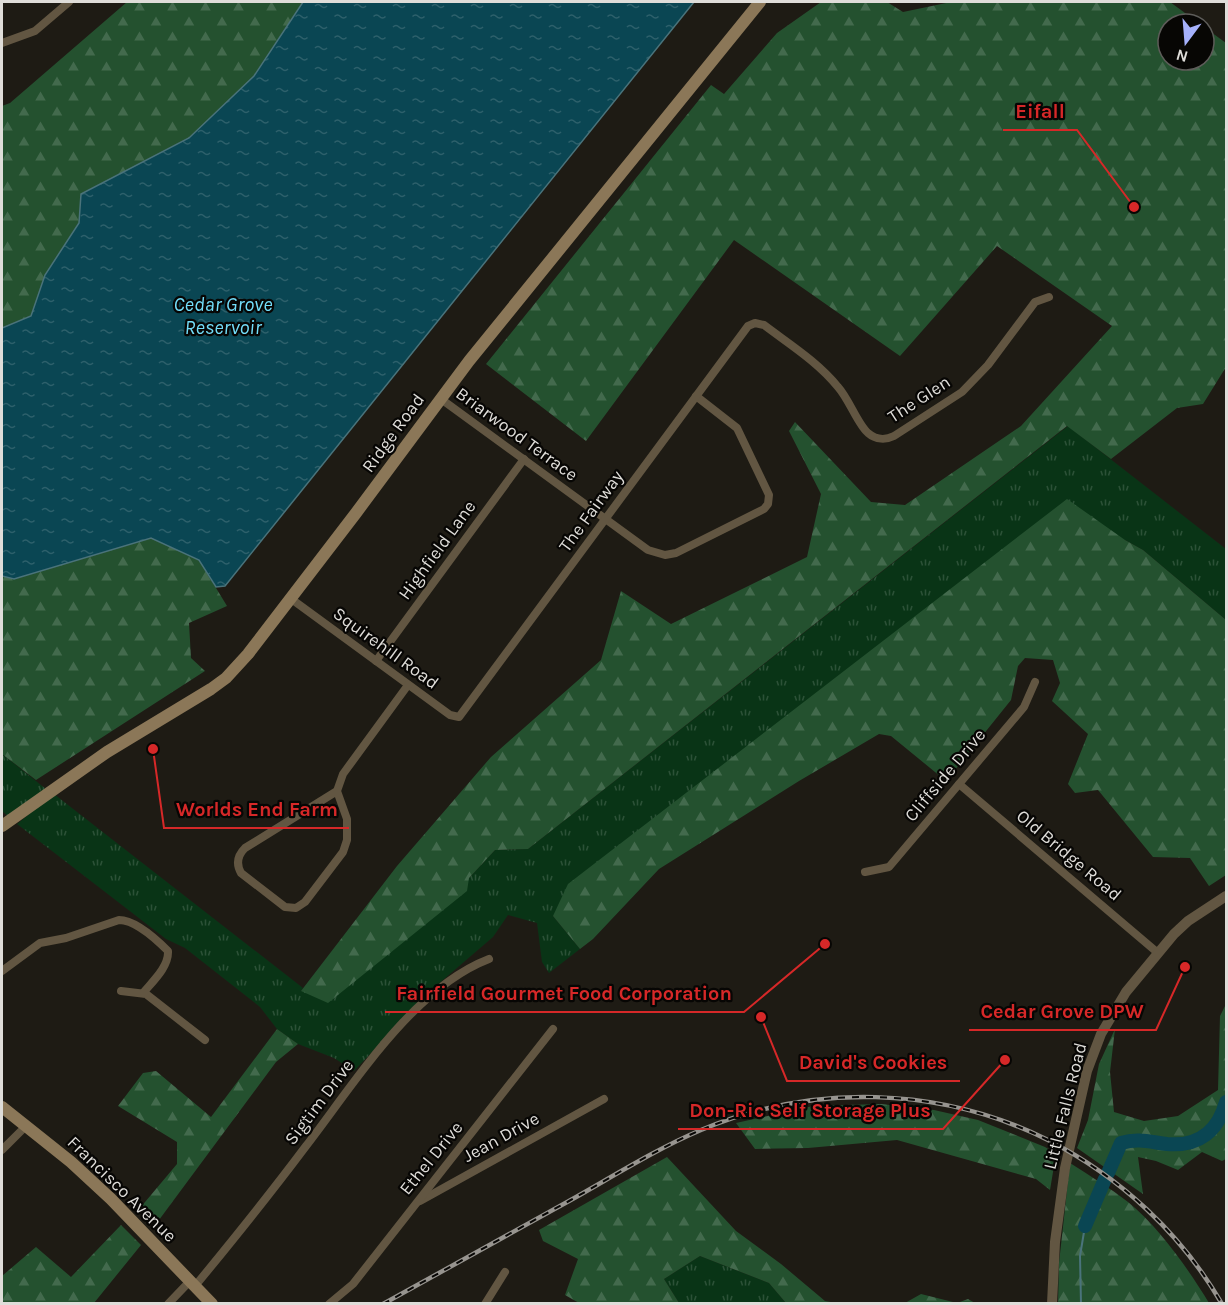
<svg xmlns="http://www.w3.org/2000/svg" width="1228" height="1305" viewBox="0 0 1228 1305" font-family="Karla,sans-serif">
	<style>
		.grass { fill: url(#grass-tufts) }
		.forest { fill: url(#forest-firs) }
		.water { fill: url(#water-ripples); stroke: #4a737b; stroke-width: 1.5 }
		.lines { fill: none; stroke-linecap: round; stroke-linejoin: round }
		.stream { stroke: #4a737b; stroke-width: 2 }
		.river { stroke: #0a4653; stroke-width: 14 }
		.minor { stroke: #625642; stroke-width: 8 }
		.tertiary { stroke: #625642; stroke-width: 10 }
		.secondary { stroke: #8b7758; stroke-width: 12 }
		.rail-casing { stroke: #97948f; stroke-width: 4.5 }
		.rail { stroke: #070604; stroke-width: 2; stroke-dasharray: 7; stroke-linecap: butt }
		.labels { text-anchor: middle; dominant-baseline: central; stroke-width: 4.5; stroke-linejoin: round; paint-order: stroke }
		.street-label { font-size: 18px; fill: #dfddd9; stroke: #070604 }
		.water-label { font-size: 20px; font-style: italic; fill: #73defa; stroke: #070604 }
		.leader { fill: none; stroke: #d62828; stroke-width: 2 }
		.callout-dot { fill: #d62828; stroke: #070604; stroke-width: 2 }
		.callout-label { font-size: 20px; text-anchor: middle; font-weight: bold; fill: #d62828; stroke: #070604; stroke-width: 4.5; stroke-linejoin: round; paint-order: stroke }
	</style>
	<defs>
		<pattern id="grass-tufts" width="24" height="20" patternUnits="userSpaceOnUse" patternTransform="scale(1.5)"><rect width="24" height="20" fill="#093416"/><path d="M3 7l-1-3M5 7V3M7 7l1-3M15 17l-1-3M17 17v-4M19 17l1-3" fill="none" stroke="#2c5137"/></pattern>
		<pattern id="forest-firs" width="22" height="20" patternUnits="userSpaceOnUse" patternTransform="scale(1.5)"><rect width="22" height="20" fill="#24512f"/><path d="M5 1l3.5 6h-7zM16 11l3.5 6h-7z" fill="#436a4d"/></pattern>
		<pattern id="water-ripples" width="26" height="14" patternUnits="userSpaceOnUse" patternTransform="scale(1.5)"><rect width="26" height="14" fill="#0a4653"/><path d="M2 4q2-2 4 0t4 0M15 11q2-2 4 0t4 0" fill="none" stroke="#2d606b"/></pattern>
	</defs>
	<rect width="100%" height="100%" fill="#1e1b14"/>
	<!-- grass -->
	<g class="grass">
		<path d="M1068,426L1226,549V620L1143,550L1125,540L553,916L580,949L549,973L542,962L537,923L508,915L493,937L429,992L354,1071L334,1058L298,1044L277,1029L260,1007L185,948L166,939L17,824L54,794L303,988L301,991L469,878L495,850L528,849Z"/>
		<path d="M2,754L46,789L8,816L2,811Z"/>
		<path d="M700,1256L769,1283L786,1303H679L664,1279Z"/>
	</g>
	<!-- forest -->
	<g class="forest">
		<path d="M127,2H303L254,76L189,138L81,194L79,223L45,275L31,316L2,328V106L10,103Z"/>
		<path d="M821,2H887L903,12L951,2H1170L1200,24H1168V60H1204V27L1226,43V367L1203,404L1177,408L1111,459L1067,426L528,849L495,850L469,878L467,891L328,1003L301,991L397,866L491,757L601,660L621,591L671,624L807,557L821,494L789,431L795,422L871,502L905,505L1021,426L1112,326L997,246L900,356L734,240L586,441L486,364L711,85L724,94L777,33Z"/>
		<path d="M1067,499L1125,540L1143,550L1226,620V875L1209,886L1190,858L1153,857L1098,790L1075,793L1068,784L1088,734L1052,701L1060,683L1053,660L1025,658L1018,666L1011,700L946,781L891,736L879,734L799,781L659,869L593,939L580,949L553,916L568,884Z"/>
		<path d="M151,538L199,560L227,606L189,623L191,658L205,671L36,780L2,754V576L14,579Z"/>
		<path d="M1226,1004V1159L1222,1161L1202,1152L1178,1170L1156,1161L1138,1157L1143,1194L1077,1148L1088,1120L1099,1064L1115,1029L1110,1072L1114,1112L1144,1121L1178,1116L1218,1090L1220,1016Z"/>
		<path d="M277,1029L298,1044L276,1062L156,1224L140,1208L177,1164V1142L118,1106L143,1073L156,1071L211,1117Z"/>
		<path d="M881,1104L934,1110L978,1120L1045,1147L1056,1154L1050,1190L1036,1179L897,1140L808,1148L755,1149L736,1123L813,1106Z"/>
		<path d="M667,1157L736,1231L781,1264L825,1301L836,1303H786L769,1283L700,1256L664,1279L679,1303H579L565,1295L578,1259L543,1241L539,1230Z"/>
		<path d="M1070,1163C1090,1176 1110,1188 1128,1202C1159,1227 1189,1270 1209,1303L1058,1304L1059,1263Z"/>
		<path d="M121,1225L141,1245L94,1303H2V1276L36,1247L71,1277Z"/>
		<path d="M921,1294L957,1303L968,1299L975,1303H905Z"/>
	</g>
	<!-- water -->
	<path class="water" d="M303,2H694L225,586L216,587L199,560L151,538L14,579L2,576V328L31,316L45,275L79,223L81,194L189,138L254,76Z"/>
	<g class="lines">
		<!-- stream -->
		<path class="stream" d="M1081,1304L1080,1256L1085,1226"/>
		<!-- river -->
		<g class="river">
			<path d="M1108,1173L1121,1143C1138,1138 1150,1142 1167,1144C1199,1147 1218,1131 1226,1102"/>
			<path d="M1085,1226L1105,1179"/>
		</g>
		<!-- minor -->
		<g class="minor">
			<path d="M2,43L35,31L69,2"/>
			<path d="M441,399L648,550L665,555L676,553L764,509L768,504L769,495L737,428L696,396"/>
			<path d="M290,598L450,715L459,717L748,326L755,323L764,325C789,344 818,362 838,387C849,399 858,425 868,433C876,440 886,440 894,436L962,392L988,365L1035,302L1049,297"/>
			<path d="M376,661L524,459"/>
			<path d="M959,784L1158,953"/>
			<path d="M337,791L245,848C237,856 236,864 241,873L285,907L296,908L305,902L343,852L347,840V819L337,791L343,774L408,685"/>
			<path d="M865,872L889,867L1024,707L1035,682"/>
			<path d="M2,971L40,943L66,938L119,920C136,920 157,940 168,951C169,967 152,982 143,993"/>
			<path d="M121,991L146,994L205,1040"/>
			<path d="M2,1150L26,1126"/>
			<path d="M420,1201L604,1099"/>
			<path d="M195,1286C233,1240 270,1194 306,1146C354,1084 413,988 489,959"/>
			<path d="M168,1304L190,1281"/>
			<path d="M329,1304L353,1284L553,1029"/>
			<path d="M485,1304L505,1272"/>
		</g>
		<!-- tertiary -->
		<path class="tertiary" d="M1052,1304L1055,1242L1065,1168L1087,1071L1101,1034L1126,992L1174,934L1188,921L1226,896"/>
		<!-- secondary -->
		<g class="secondary">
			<path d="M2,826L107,752L211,689L226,678L248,654L356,513L469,361L760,2"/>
			<path d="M2,1107L71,1162L111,1199L212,1304"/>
		</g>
		<defs>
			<path id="rail" d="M383,1304C445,1270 507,1235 569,1201C612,1177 656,1149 701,1130C812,1083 940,1086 1048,1140C1120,1177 1181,1233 1222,1304"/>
		</defs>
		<!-- rail casing -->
		<use href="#rail" class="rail-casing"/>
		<!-- rail -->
		<use href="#rail" class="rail"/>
	</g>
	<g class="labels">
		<!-- street labels -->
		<g class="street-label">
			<text transform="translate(919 399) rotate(-33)">The Glen</text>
			<text transform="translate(393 433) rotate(-54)">Ridge Road</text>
			<text transform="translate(517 434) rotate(36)">Briarwood Terrace</text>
			<text transform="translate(591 511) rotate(-54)">The Fairway</text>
			<text transform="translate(437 550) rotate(-54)">Highfield Lane</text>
			<text transform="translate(386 648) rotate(36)">Squirehill Road</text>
			<text transform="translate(945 775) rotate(-50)">Cliffside Drive</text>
			<text transform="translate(1069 855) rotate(40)">Old Bridge Road</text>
			<text transform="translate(319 1102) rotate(-53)">Sigtim Drive</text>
			<text transform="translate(1065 1106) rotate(-76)">Little Falls Road</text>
			<text transform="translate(501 1137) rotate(-29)">Jean Drive</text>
			<text transform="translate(431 1158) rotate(-51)">Ethel Drive</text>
			<text transform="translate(122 1189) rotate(44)">Francisco Avenue</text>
		</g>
		<!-- water labels -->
		<g class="water-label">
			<text x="223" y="304">Cedar Grove<tspan x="223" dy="23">Reservoir</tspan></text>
		</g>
	</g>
	<!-- callouts -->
	<path class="leader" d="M1134 207L1077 130H1003M153 749L164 828H349M825 944L744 1012H385M1185 967L1156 1030H969M761 1017L787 1081H960M1005 1060L943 1129H678"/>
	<g class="callout-dot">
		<circle cx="1134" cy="207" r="6"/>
		<circle cx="153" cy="749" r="6"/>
		<circle cx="825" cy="944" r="6"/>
		<circle cx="1185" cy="967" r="6"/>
		<circle cx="761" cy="1017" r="6"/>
		<circle cx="1005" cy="1060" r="6"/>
	</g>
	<g class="callout-label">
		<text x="1040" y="118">Eifall</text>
		<text x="257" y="816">Worlds End Farm</text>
		<text x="564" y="1000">Fairfield Gourmet Food Corporation</text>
		<text x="1062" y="1018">Cedar Grove DPW</text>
		<text x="873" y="1069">David's Cookies</text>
		<text x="810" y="1117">Don-Ric Self Storage Plus</text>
	</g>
	<!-- border -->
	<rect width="1228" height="1305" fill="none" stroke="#dfddd9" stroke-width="6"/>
	<!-- north arrow -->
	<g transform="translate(1186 42) rotate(196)"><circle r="28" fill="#070604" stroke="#5d5c59" stroke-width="1.5"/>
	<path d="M0-4.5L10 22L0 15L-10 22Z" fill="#a5b1fc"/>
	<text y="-9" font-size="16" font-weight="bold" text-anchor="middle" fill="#dfddd9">N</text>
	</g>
</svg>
